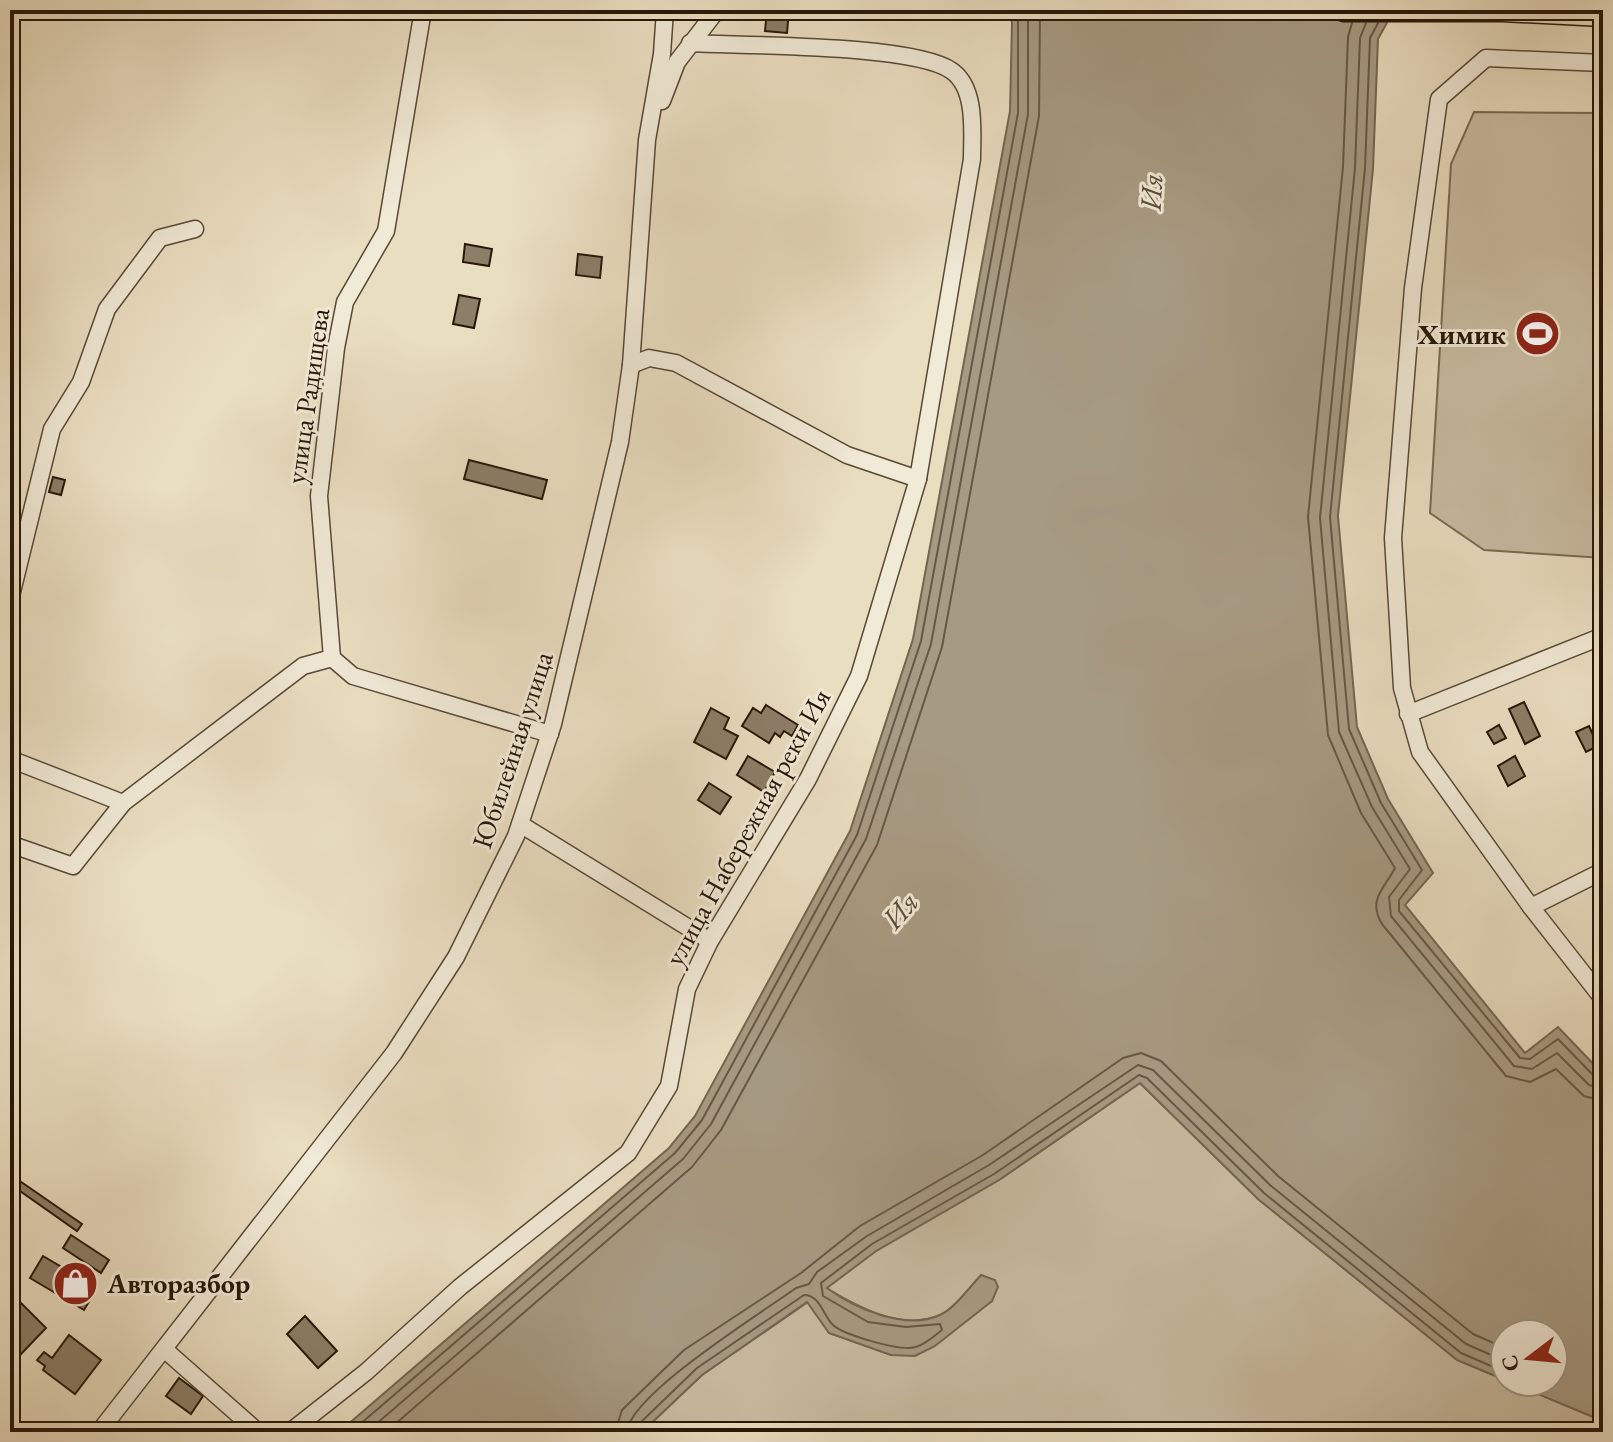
<svg xmlns="http://www.w3.org/2000/svg" width="1613" height="1442" viewBox="0 0 1613 1442" font-family="'EB Garamond',serif">
	<style>
		.green { fill: #c9bca2; stroke: #786a55; stroke-width: 2 }
		.water { fill: #a79a82; stroke: #736651; stroke-width: 2 }
		.lines { fill: none; stroke-linecap: round; stroke-linejoin: round }
		.shore { stroke: #665845; stroke-width: 2 }
		.building { fill: #8c7e68; stroke: #261708; stroke-width: 2 }
		.minor-casing { stroke: #574936; stroke-width: 19 }
		.highway-casing { stroke: #261708; stroke-width: 25 }
		.minor { stroke: #f1ead7; stroke-width: 16 }
		.highway { stroke: #eadec1; stroke-width: 22 }
		.labels { text-anchor: middle; dominant-baseline: central; stroke-width: 6; stroke-linejoin: round; paint-order: stroke }
		.poi-label { font-size: 28px; font-weight: bold; fill: #261708; stroke: #f1ead7; text-anchor: end }
		.street-label { font-size: 28px; fill: #261708; stroke: #f1ead7 }
		.water-label { font-size: 30px; font-style: italic; fill: #5a4b39; stroke: #f1ead7 }
	</style>
	<rect width="100%" height="100%" fill="#eadec1"/>
	<filter id="stains"><feTurbulence type="fractalNoise" baseFrequency=".0025" numOctaves="4"/><feColorMatrix values="0 0 0 0 .2 0 0 0 0 .09 0 0 0 0 .02 0 0 0 .5 -.17"/></filter>
	<radialGradient id="worn" r=".72"><stop offset=".6" stop-color="#630" stop-opacity="0"/><stop offset="1" stop-color="#630" stop-opacity=".3"/></radialGradient>
	<!-- green -->
	<g class="green">
		<path d="M1474,112L1603,113V558L1484,550L1430,513L1451,164Z"/>
		<path d="M1140,1083L1258,1199L1457,1360L1603,1421V1432H642L702,1375L808,1302L829,1333L891,1355L992,1301L981,1276C969,1287 954,1309 940,1315C902,1332 857,1306 826,1288L876,1251L999,1180Z"/>
	</g>
	<!-- water -->
	<path class="water" d="M1009,10H1394L1378,39L1373,169L1338,516L1357,727L1388,799L1433,873L1405,905L1525,1053L1558,1027L1603,1074V1421L1509,1382H1553V1334H1505V1380L1457,1360L1258,1199L1140,1083L999,1180L876,1251L827,1288C854,1308 905,1331 940,1315C954,1309 970,1287 981,1275L995,1280L998,1287L992,1301L935,1346L915,1356L891,1355L829,1333L807,1302L702,1375L642,1432H339L669,1148L695,1116L850,831L913,639L1010,111L1012,23Z"/>
	<g class="lines">
		<!-- shore -->
		<g class="shore">
			<path d="M1352,23L1348,37L1343,167L1308,517L1328,735L1361,813L1395,868C1385,888 1367,899 1382,924L1506,1076L1530,1082L1556,1069L1584,1096L1603,1101"/>
			<path d="M1366,23L1360,38L1355,168L1320,518L1339,732L1372,807L1410,869L1389,897L1391,916L1514,1066L1532,1069L1557,1053L1589,1085L1603,1089"/>
			<path d="M1378,23L1370,38L1365,168L1330,517L1349,729L1381,803L1422,870L1399,900V911L1520,1058L1530,1059L1558,1039L1594,1076L1603,1079"/>
			<path d="M351,1432L675,1153L702,1120L857,835L921,641L1018,113V10"/>
			<path d="M367,1432L683,1159L711,1124L866,839L931,644L1028,114V10"/>
			<path d="M386,1432L692,1167L721,1130L877,845L942,647L1039,116L1040,10"/>
			<path d="M615,1432L622,1410L684,1350L801,1273L860,1226L983,1155L1123,1058L1141,1053L1161,1061L1278,1176L1473,1334L1505,1348"/>
			<path d="M627,1432C629,1395 763,1312 796,1288L809,1284L817,1272L867,1236L989,1165L1138,1065L1153,1070L1270,1185L1466,1344L1505,1361"/>
			<path d="M637,1432L640,1423L697,1368L804,1295C820,1295 823,1315 833,1325C844,1335 894,1349 910,1348C922,1347 933,1337 942,1330L940,1324L906,1327L868,1322L823,1296L821,1283L872,1244L994,1174L1139,1075L1147,1078L1264,1193L1461,1353L1505,1372"/>
		</g>
	</g>
	<!-- building -->
	<g class="building">
		<path d="M774,10H789L787,33L765,31L767,11Z"/>
		<path d="M465,244L492,249L489,266L463,262Z"/>
		<path d="M578,254L602,257L600,278L576,275Z"/>
		<path d="M459,295L480,299L474,328L453,324Z"/>
		<path d="M469,460L547,480L542,499L464,479Z"/>
		<path d="M53,477L65,480L61,495L49,492Z"/>
		<path d="M1524,702L1540,736L1525,744L1509,709Z"/>
		<path d="M766,705L798,725L792,736L784,731L780,737L775,733L769,743L742,726L753,708L761,713Z"/>
		<path d="M711,708L729,718L724,729L738,736L726,759L694,742Z"/>
		<path d="M1499,725L1506,738L1494,744L1487,732Z"/>
		<path d="M1589,726L1598,746L1586,752L1576,732Z"/>
		<path d="M748,756L775,772L764,792L737,775Z"/>
		<path d="M1515,756L1525,776L1508,786L1498,766Z"/>
		<path d="M709,783L731,797L720,814L698,800Z"/>
		<path d="M14,1177L82,1224L77,1231L10,1184Z"/>
		<path d="M71,1235L109,1260L101,1273L63,1248Z"/>
		<path d="M43,1256L87,1282L85,1287L94,1293L84,1310L30,1278Z"/>
		<path d="M10,1292L46,1328L21,1354L10,1344Z"/>
		<path d="M305,1316L337,1351L318,1368L287,1334Z"/>
		<path d="M69,1335L101,1360L75,1394L43,1370L45,1366L37,1360L44,1352L52,1358Z"/>
		<path d="M179,1378L203,1396L191,1414L166,1396Z"/>
	</g>
	<g class="lines">
		<defs>
			<g id="minor">
				<path d="M1603,63L1486,58L1439,99L1413,288L1393,538L1402,688L1420,752L1531,907L1603,999"/>
				<path d="M662,101L677,62L717,10"/>
				<path d="M631,365L649,358L676,363L847,455L918,479"/>
				<path d="M10,600L52,429L81,382L107,309L160,238L195,229"/>
				<path d="M332,658L319,496L336,348L345,302L386,231L423,10"/>
				<path d="M1408,714L1603,636"/>
				<path d="M10,759L123,803"/>
				<path d="M520,824L710,941"/>
				<path d="M10,844L73,866L123,803L303,666L332,658L353,676L550,734"/>
				<path d="M1531,907L1603,871"/>
				<path d="M164,1349L258,1432"/>
				<path d="M99,1432L394,1053L456,957L516,836L553,724L620,442L631,365L647,140L662,54L665,10"/>
				<path d="M290,1432L366,1372L460,1287L628,1153L669,1086L687,989L710,941L808,779L859,676L918,479L972,159C972,133 977,89 952,71C914,44 743,46 690,43"/>
			</g>
			<path id="highway" d="M1344,10H1502L1603,15"/>
		</defs>
		<!-- minor casing -->
		<use href="#minor" class="minor-casing"/>
		<!-- highway casing -->
		<use href="#highway" class="highway-casing"/>
		<!-- minor -->
		<use href="#minor" class="minor"/>
		<!-- highway -->
		<use href="#highway" class="highway"/>
	</g>
	<!-- icons -->
	<defs>
		<symbol id="stadium-disc" viewBox="-11 -11 22 22"><circle r="9.5" fill="#8f2418" stroke="#f1ead7"/><path d="M0-5a6.5 5 0 1 0 0 10a6.5 5 0 1 0 0-10ZM-3.5-1.8h7v3.6h-7Z" fill="#fff"/></symbol>
		<symbol id="shop-disc" viewBox="-11 -11 22 22"><circle r="9.5" fill="#8f2418" stroke="#f1ead7"/><path d="M-5-2.5h2.3a2.7 3.5 0 0 1 5.4 0H5L5.5 6h-11ZM-1.5-2.5h3a1.5 2.3 0 0 0-3 0Z" fill="#fff"/></symbol>
	</defs>
	<g fill-rule="evenodd">
		<use href="#stadium-disc" x="1512" y="308" width="51" height="51"/>
		<use href="#shop-disc" x="50" y="1258" width="51" height="51"/>
	</g>
	<g class="labels">
		<!-- poi labels -->
		<g class="poi-label">
			<text x="1506" y="334">Химик</text>
			<text x="107" y="1283" text-anchor="start">Авторазбор</text>
		</g>
		<!-- street labels -->
		<g class="street-label">
			<text transform="translate(307 396) rotate(-82)">улица Радищева</text>
			<text transform="translate(512 750) rotate(-72)">Юбилейная улица</text>
			<text transform="translate(747 827) rotate(-61)">улица Набережная реки Ия</text>
		</g>
		<!-- water labels -->
		<g class="water-label">
			<text transform="translate(1151 192) rotate(-87)">Ия</text>
			<text transform="translate(900 910) rotate(-49)">Ия</text>
		</g>
	</g>
	<!-- margin -->
	<rect width="1613" height="1442" fill="none" stroke="#eadec1" stroke-width="40"/>
	<rect x="12" y="12" width="1589" height="1418" fill="none" stroke="#261708" stroke-width="4"/>
	<rect x="20" y="20" width="1573" height="1402" fill="none" stroke="#261708" stroke-width="2"/>
	<!-- north arrow -->
	<g transform="translate(1529 1358) rotate(254)"><circle r="38" fill="#f1ead7" stroke="#a09684" stroke-width="2"/>
	<path d="M0-6L14 30L0 20L-14 30Z" fill="#8f2418"/>
	<text y="-12" font-size="22" font-weight="bold" text-anchor="middle" fill="#261708">С</text>
	</g>
	<rect width="100%" height="100%" filter="url(#stains)"/>
	<rect width="100%" height="100%" fill="url(#worn)"/>
</svg>
